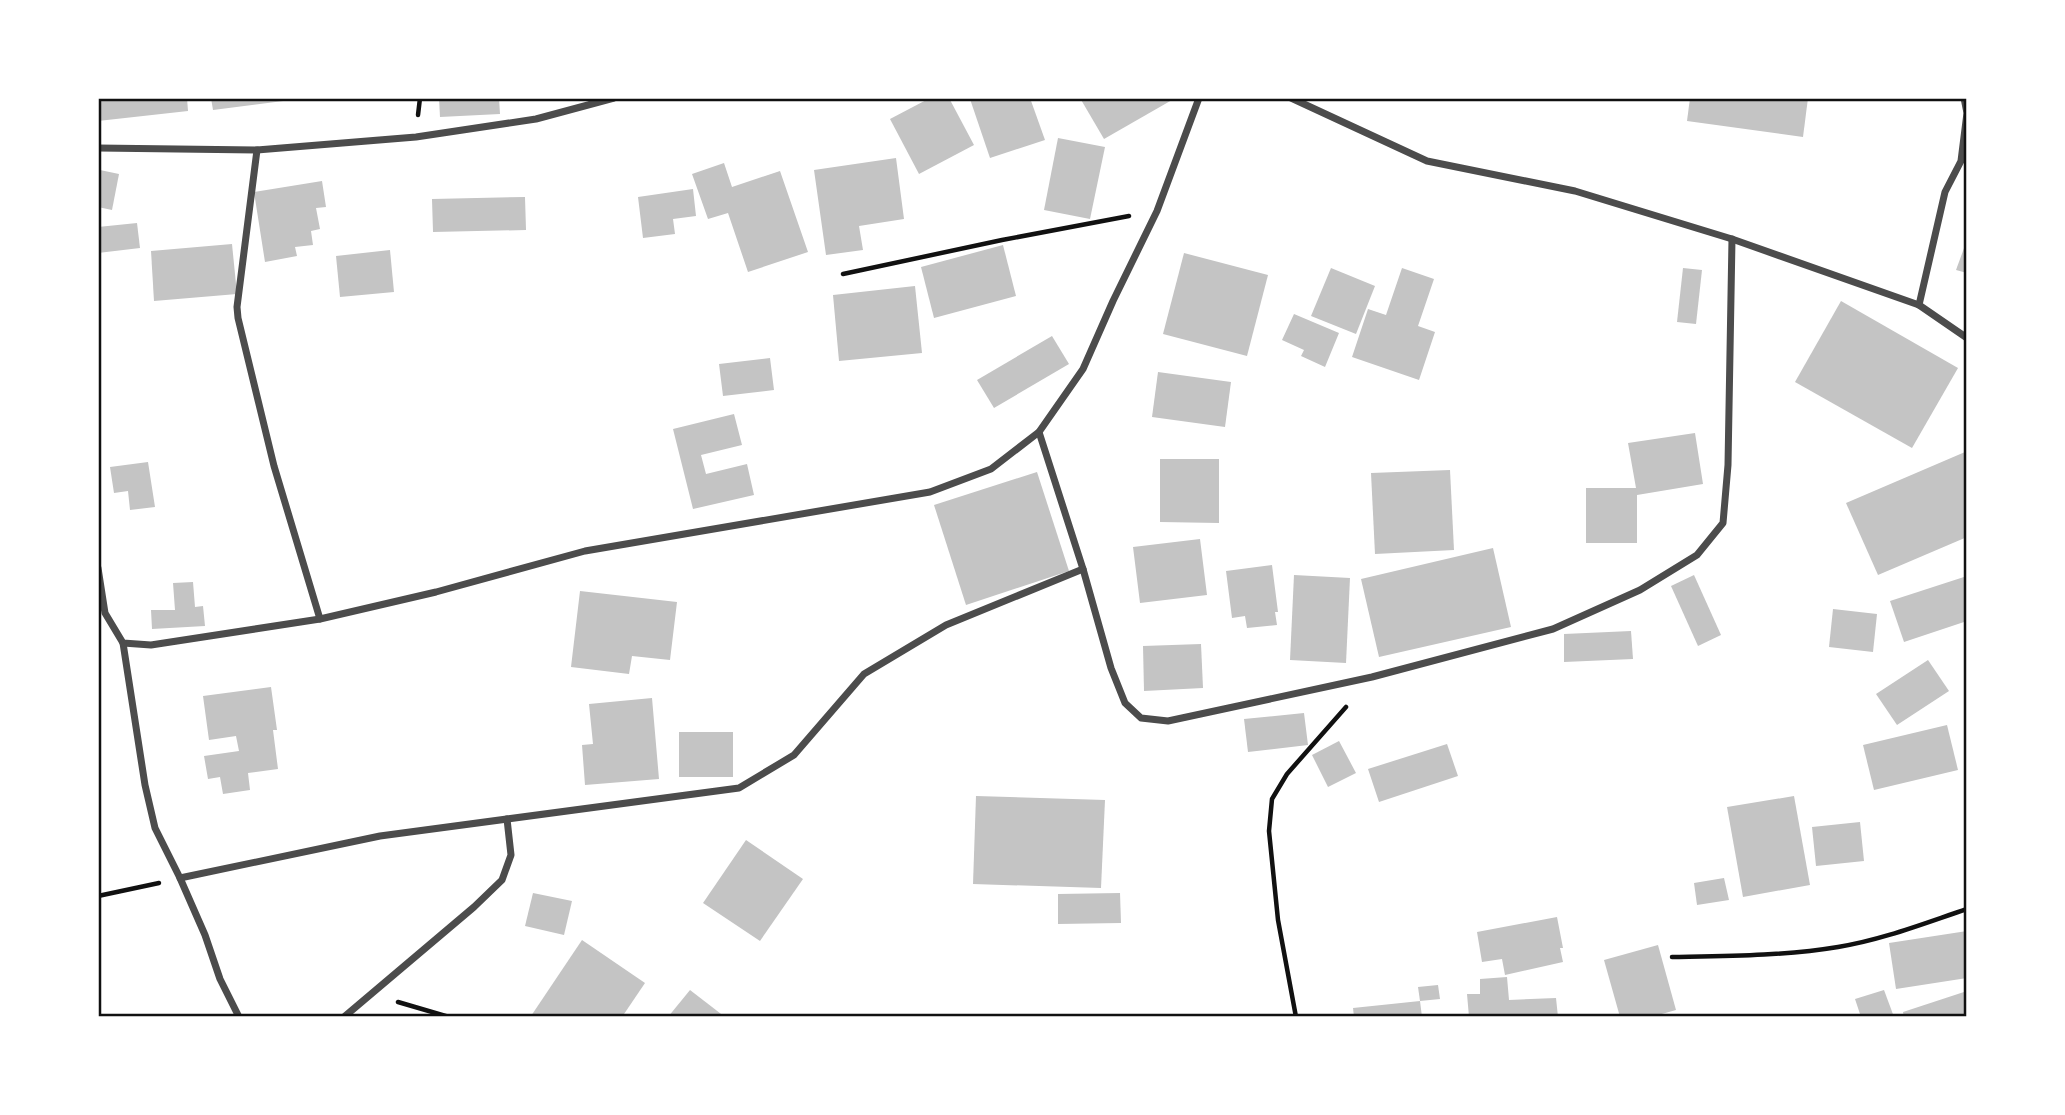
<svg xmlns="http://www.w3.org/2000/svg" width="2065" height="1115" viewBox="0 0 2065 1115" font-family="Bitter,serif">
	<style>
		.building { fill: #c4c4c4 }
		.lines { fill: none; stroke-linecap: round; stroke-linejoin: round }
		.path { stroke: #111; stroke-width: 4.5 }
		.minor { stroke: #4c4c4c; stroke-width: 7 }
		.neatline { fill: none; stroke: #111; stroke-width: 2.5 }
	</style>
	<rect width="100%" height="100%" fill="#fff"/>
	<!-- building -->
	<g class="building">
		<path d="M98,98H187L188,111L98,121Z"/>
		<path d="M211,98H291V100L213,110Z"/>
		<path d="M439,98H499L500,114L440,117Z"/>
		<path d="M930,98H949L974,145L919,174L890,119Z"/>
		<path d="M974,98H1030L1045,140L990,158L970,99Z"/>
		<path d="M1080,98H1171L1172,100L1104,139Z"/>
		<path d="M1690,98H1808L1803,137L1687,121Z"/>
		<path d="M1058,138L1105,147L1090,219L1044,210Z"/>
		<path d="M896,158L904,219L859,226L863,250L826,255L814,170Z"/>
		<path d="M724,163L732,187L780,171L808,252L748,272L728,213L708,219L692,174Z"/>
		<path d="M100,170L119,174L112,210L98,207V180Z"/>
		<path d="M322,181L326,207L316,208L320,229L311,231L313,245L295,247L297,256L265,262L254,192Z"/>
		<path d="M693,189L696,216L673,219L675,234L643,238L638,197Z"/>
		<path d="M525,197L526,230L433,232L432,199Z"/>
		<path d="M137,223L140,248L98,253V227Z"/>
		<path d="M1967,240V273L1956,270Z"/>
		<path d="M232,244L237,294L154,301L151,251Z"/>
		<path d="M1003,245L1016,296L934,318L921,267Z"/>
		<path d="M390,250L394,292L340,297L336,256Z"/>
		<path d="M1184,253L1268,275L1247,356L1163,334Z"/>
		<path d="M1331,268L1375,286L1356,334L1311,316Z"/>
		<path d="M1402,268L1434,279L1418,326L1435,332L1419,380L1352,357L1368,309L1386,315Z"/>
		<path d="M1683,268L1702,270L1696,324L1677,322Z"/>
		<path d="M915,286L922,353L839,361L833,295Z"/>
		<path d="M1841,301L1958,368L1912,448L1795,382Z"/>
		<path d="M1294,314L1339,333L1325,367L1301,356L1304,350L1282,340Z"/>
		<path d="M1052,336L1069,364L994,408L977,380Z"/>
		<path d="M770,358L774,390L723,396L719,364Z"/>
		<path d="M1158,372L1231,382L1225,427L1152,417Z"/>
		<path d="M734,414L742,445L701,455L706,474L747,464L754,495L693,509L673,429Z"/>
		<path d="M1695,433L1703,484L1637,495V543H1586V488H1636L1628,443Z"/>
		<path d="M1965,452L1967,458V537L1878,575L1846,503Z"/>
		<path d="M1160,459H1219V523L1160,522Z"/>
		<path d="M148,462L155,507L130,510L128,491L114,493L110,467Z"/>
		<path d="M1450,470L1454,550L1375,554L1371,473Z"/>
		<path d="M1037,472L1069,571L966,605L934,505Z"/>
		<path d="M1200,539L1207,595L1140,603L1133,547Z"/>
		<path d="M1493,548L1511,627L1379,657L1361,579Z"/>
		<path d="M1272,565L1278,612H1275L1277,625L1247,628L1245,616L1232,618L1226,571Z"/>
		<path d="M1294,575L1350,578L1346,663L1290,660Z"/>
		<path d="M1694,575L1721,635L1698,646L1671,586Z"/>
		<path d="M1967,576V621L1904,642L1890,601Z"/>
		<path d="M193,582L195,607L203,606L205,626L152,629L151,610H175L173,583Z"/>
		<path d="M580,591L677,602L670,660L632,656L629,674L571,667Z"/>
		<path d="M1833,609L1877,614L1873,652L1829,647Z"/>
		<path d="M1631,631L1633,659L1564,662V634Z"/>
		<path d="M1201,644L1203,688L1144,691L1143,646Z"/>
		<path d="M1928,660L1949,691L1897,725L1876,694Z"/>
		<path d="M271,687L277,730H273L278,769L248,773L250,790L223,794L220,777L208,779L204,756L239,751L236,736L209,740L203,696Z"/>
		<path d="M652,698L659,779L585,785L582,745L593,744L589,704Z"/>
		<path d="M1304,713L1308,745L1248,752L1244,719Z"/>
		<path d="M1947,725L1958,770L1874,790L1863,745Z"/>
		<rect x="679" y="732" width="54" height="45"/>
		<path d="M1339,741L1356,773L1328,787L1312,755Z"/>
		<path d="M1447,744L1458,776L1379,802L1368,769Z"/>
		<path d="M976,796L1105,800L1101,888L973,884Z"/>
		<path d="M1794,796L1810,885L1743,897L1727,807Z"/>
		<path d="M1860,822L1864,861L1816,866L1812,827Z"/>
		<path d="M746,840L803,879L760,941L703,903Z"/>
		<path d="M1724,878L1729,900L1697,905L1694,883Z"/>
		<path d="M533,893L572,901L564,935L525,926Z"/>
		<path d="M1120,893L1121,923L1058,924V894Z"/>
		<path d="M1557,917L1563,948H1560L1563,962L1505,975L1502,959L1482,962L1477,932Z"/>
		<path d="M1967,931V978L1896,989L1889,943Z"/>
		<path d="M582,940L645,983L622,1017H533L531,1016Z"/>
		<path d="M1658,945L1676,1010L1651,1017H1620L1604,960Z"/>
		<path d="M1507,977L1509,1000L1556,998L1558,1017H1469L1467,994H1480V979Z"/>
		<path d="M1438,985L1440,999L1420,1001L1418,987Z"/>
		<path d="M690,990L725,1017H668Z"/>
		<path d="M1884,990L1894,1017H1861L1855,999Z"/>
		<path d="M1967,991V1017H1904L1903,1012Z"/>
		<path d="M1420,1001L1422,1017H1354L1353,1008Z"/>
		<rect x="1434" y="1014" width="22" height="3"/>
	</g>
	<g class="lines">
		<!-- path -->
		<g class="path">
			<path d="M418,115L420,98"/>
			<path d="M843,274L1002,240L1129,216"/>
			<path d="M98,896L159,883"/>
			<path d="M1672,957C1727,956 1784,956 1838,947C1882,940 1925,923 1967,909"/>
			<path d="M398,1002L449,1017"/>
			<path d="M1296,1017L1278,920L1269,831L1272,799L1287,774L1346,707"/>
		</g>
		<!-- minor -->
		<g class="minor">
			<path d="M1291,98L1427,161L1575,191L1732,239L1919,305L1967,338"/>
			<path d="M98,148L257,150L416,137L536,119L614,98"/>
			<path d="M257,150L237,307L238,318L274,466L320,619"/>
			<path d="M1919,305L1945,192L1961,161L1967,113L1964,98"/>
			<path d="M1039,432L1083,569L1111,668L1125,703L1141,718L1168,721L1372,677L1553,629L1640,590L1697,555L1723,523L1728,465L1732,239"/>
			<path d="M98,568L105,613L123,643L151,645L320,619L436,592L585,551L930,492L991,469L1039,432L1083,369L1113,301L1157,211L1199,98"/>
			<path d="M123,643L145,785L155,828L180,878L205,935L220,979L239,1017"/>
			<path d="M180,878L380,836L739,788L794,755L864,674L946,625L1083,569"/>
			<path d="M344,1017L474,907L502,880L511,855L507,819"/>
		</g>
	</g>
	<!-- border -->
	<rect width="2065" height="1115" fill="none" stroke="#ffffff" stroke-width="200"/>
	<rect x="100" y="100" width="1865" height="915" class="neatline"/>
</svg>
